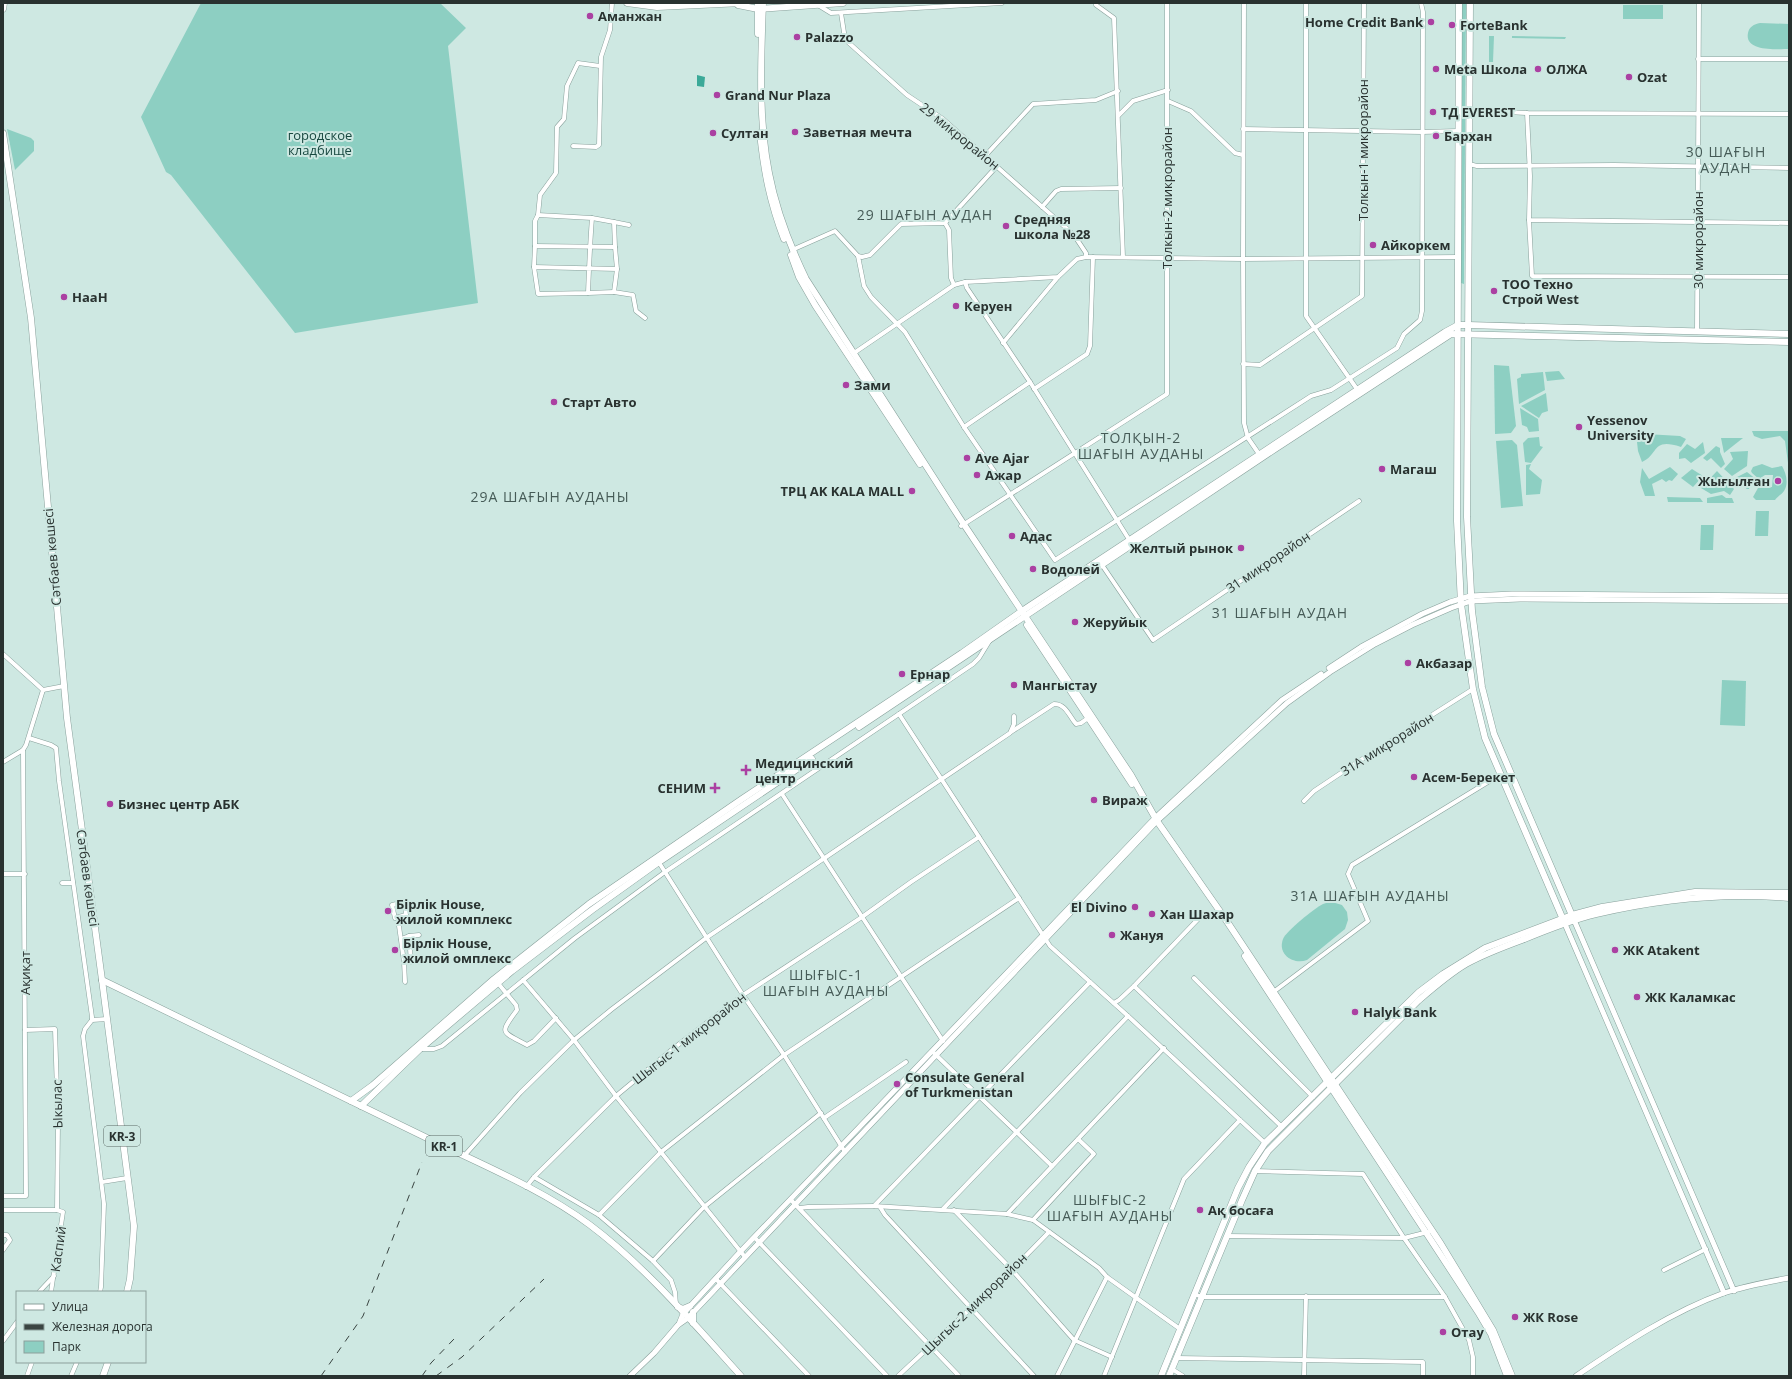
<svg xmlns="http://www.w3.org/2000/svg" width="1792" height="1379" viewBox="0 0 1792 1379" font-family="'Open Sans',sans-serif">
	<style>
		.green { fill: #8dcfc2 }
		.water { fill: #3ba998 }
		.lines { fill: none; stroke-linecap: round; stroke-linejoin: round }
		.minor-casing { stroke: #88a09b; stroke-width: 5 }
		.tertiary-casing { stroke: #88a09b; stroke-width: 6 }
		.secondary-casing { stroke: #88a09b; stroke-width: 7 }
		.primary-casing { stroke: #88a09b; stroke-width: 7 }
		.minor { stroke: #fff; stroke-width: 4 }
		.tertiary { stroke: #fff; stroke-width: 5 }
		.secondary { stroke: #fff; stroke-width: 6 }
		.primary { stroke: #fff; stroke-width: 6 }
		.rail { stroke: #3a4542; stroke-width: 1; stroke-dasharray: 7 7; stroke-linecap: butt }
		.poi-dot { fill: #ab40a2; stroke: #cee8e2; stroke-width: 1.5 }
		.labels { text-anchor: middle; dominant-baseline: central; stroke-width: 4; stroke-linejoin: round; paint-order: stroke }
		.shield { fill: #cee8e2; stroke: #5a6965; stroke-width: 1 }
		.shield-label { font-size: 12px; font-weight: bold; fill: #293230 }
		.poi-label { font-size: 13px; font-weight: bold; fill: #293230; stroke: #cee8e2; text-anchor: start }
		.park-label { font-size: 13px; fill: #184840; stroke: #cee8e2 }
		.street-label { font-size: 13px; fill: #293230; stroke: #cee8e2 }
		.neighbourhood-label { font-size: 14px; letter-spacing: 1px; fill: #465b57; stroke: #cee8e2 }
	</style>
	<rect width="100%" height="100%" fill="#cee8e2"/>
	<!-- green -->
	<g class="green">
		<path d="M201,3H440L466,28L448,46L478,303L295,333L171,175L166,172L141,117Z"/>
		<path d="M1462,3H1466L1464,284L1461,283V250Z"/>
		<rect x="1623" y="5" width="40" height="14"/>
		<path d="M1760,23L1789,24V49C1778,49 1744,52 1748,33C1749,27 1754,24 1760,23Z"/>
		<path d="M1489,36H1494L1493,62H1489Z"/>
		<path d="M1512,36L1566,37L1565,39L1512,38Z"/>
		<path d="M7,129L31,138L34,141V151L15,170Z"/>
		<path d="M1494,365L1509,366L1516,426L1511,433L1495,434Z"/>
		<path d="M1559,371L1565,379L1547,381L1545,372Z"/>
		<path d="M1543,372L1545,390L1519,404L1517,379L1521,377V374Z"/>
		<path d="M1546,393L1548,411L1542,413L1539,418L1521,406Z"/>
		<path d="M1520,408L1538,419L1539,431L1529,432L1527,427L1522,425Z"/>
		<path d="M1752,431H1789V470L1785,441L1780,436L1762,439L1754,436Z"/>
		<path d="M1646,434L1680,436L1686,439L1681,447C1651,437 1659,455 1642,462L1638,451L1637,442Z"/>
		<path d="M1539,437L1540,446L1543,447L1531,463L1525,462L1523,443L1528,438Z"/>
		<path d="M1721,438H1743L1724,453Z"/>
		<path d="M1512,440L1517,445L1523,506L1501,508L1496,441Z"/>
		<path d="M1703,442L1705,453L1691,463L1685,458L1679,459V453L1687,444L1695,449Z"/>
		<path d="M1716,446L1720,448V452L1725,464L1721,468L1711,458L1707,461L1703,458Z"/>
		<path d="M1748,451L1747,466L1732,476L1724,469L1733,459L1730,452Z"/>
		<path d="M1531,464L1529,469L1542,480L1540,494L1526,495V465Z"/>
		<path d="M1762,464L1772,468L1782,466C1786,473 1789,483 1784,491C1782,494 1777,497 1775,500H1756L1753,497L1758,488L1772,487L1773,475H1765L1759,479L1752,473L1751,471L1753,467Z"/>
		<path d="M1670,467L1678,474L1672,481L1669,480L1666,482L1662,479L1652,484L1655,496H1645L1640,482L1642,468L1649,479Z"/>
		<path d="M1692,469L1703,476L1693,487L1681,478Z"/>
		<path d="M1717,471L1734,489L1730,495L1724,491L1711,494L1701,488Z"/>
		<path d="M1747,472L1757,480L1750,484L1749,489H1747L1733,479Z"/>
		<path d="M1722,495L1726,498H1732L1734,503H1707V498Z"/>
		<path d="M1667,497L1700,498L1703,502H1668Z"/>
		<path d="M1756,511H1769L1768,536H1755Z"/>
		<path d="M1701,525H1714L1713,550H1700Z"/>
		<path d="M1722,680L1746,681L1745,726L1720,725Z"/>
		<path d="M1332,902L1342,905L1347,912L1348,920L1345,929L1307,960C1294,965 1277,955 1283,939C1286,931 1315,908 1323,904C1326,903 1329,902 1332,902Z"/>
	</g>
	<!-- water -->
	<path class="water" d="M697,75L705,77L704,87L697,86Z"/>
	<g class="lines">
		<defs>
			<g id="minor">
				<path d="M1096,3V5L1114,18L1123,257"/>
				<path d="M1244,3L1243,259L1244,423L1248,438L1259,454"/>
				<path d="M1306,3V316L1359,392"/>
				<path d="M818,5L831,13L1002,3"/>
				<path d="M841,13L845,39L849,43L907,95L943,119L1074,235L1086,253V257"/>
				<path d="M1698,59H1789"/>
				<path d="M1168,101L1191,111L1235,153L1243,155"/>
				<path d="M1469,110L1527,113L1789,114"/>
				<path d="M1527,113L1530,176L1529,220L1789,223"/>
				<path d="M1119,115L1133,101L1168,90"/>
				<path d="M1243,129L1422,132L1458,131"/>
				<path d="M573,146L596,147L599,145L601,57L610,30L612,3"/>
				<path d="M985,156L1033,104L1096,100L1118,91"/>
				<path d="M1469,164L1477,166L1614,165L1789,168"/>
				<path d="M1042,207L1056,191L1061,189L1121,188"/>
				<path d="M538,215L592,218C590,243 589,268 588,293L538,294L534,267L617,269L614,292L633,295L636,311L645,318"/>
				<path d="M592,218L614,222"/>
				<path d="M1529,220L1532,276L1789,277"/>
				<path d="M945,223L949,230L951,278L954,285"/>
				<path d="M535,246V221L538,215L540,195L556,173L557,127L564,119L567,86L578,63L600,66"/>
				<path d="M615,247L614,222L629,225"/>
				<path d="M792,250L835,231L858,256L862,257L870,255L901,224L945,223L997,166"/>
				<path d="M858,256L864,286L871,297L905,332L964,427L1055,560L1311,396L1331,390L1397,348L1404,334L1420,320L1422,311L1423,12L1421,3"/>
				<path d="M534,267L535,246L615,247L617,269"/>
				<path d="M965,282L967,288L1030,382L1130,541"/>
				<path d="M588,293L614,292"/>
				<path d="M1697,332L1699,3"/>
				<path d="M1003,343L1058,277"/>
				<path d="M854,353L954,285L965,282L1058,277L1077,259L1086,257L1243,259L1458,257"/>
				<path d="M1243,364L1260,365L1362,296L1364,3"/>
				<path d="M1034,389L1087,354L1090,346L1093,257"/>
				<path d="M964,427L1030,382"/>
				<path d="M961,526L1167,394V3"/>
				<path d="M1102,565L1153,640L1359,501"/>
				<path d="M3,654L43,690"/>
				<path d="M43,690L64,686"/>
				<path d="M899,714L1050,946L1128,1016L943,1209"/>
				<path d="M1011,732L1054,704C1066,704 1069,716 1076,724L1081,723L1088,718"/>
				<path d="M29,738L51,745L56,748L59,781L92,1017V1020L85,1029L83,1036L104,1204L101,1287L100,1292"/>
				<path d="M3,762L23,750L26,745L43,690"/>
				<path d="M782,794L943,1041"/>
				<path d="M1304,801L1314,791L1353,765L1473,689"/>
				<path d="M658,861L743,995L784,1055L845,1152"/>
				<path d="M3,874H25"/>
				<path d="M62,883H73"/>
				<path d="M405,902L406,915L395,918L392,905Z"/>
				<path d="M399,926L404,962"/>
				<path d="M409,936L411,962"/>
				<path d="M401,939L409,936L419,935"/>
				<path d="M1194,978L1313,1097"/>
				<path d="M523,980L574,1040L616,1096L745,1257"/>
				<path d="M405,982L404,962L443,961"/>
				<path d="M497,982L516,1005L517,1010C499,1034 501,1031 527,1045L534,1041L556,1018"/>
				<path d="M1134,986L1282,1127"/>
				<path d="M1272,993L1368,921L1348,874L1352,865L1501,774"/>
				<path d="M1114,1003L1119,1000L1134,986L1202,915"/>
				<path d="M92,1020L107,1019"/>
				<path d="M25,1030L55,1029L58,1123L57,1210"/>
				<path d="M420,1049H434L442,1046L575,938L665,872L973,664L979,658L990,640"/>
				<path d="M934,1053L1052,1166"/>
				<path d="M824,1118L906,1062"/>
				<path d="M1240,1120L1265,1143"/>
				<path d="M464,1156L520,1093L574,1040L612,1009L706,938L1010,733L1014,724V716"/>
				<path d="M1255,1171L1363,1174L1404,1238L1445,1297L1469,1340L1473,1357V1376"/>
				<path d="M534,1177L616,1096L674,1048L743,995L862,917L911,882L979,837"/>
				<path d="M102,1182L127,1178"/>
				<path d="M526,1187L534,1177L599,1215L653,1261L671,1280L675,1292L676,1305"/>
				<path d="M3,1196H26L23,750"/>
				<path d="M791,1200L959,1376"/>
				<path d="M874,1206L1090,982"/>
				<path d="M880,1207L885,1215L1034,1376"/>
				<path d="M800,1208L808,1207L874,1206L1007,1214L1033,1220L1099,1268L1107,1277L1180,1329"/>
				<path d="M3,1210H57L63,1212L51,1292"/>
				<path d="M954,1210L1012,1270L1074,1340L1112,1357"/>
				<path d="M1007,1214L1164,1048"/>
				<path d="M599,1215L661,1152L784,1055L1019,898"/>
				<path d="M1033,1220L1094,1154L1078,1139"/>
				<path d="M3,1235H7L10,1240L3,1250"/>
				<path d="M1227,1236L1404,1238L1428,1232"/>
				<path d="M755,1238L887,1376"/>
				<path d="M653,1261L704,1207L821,1113"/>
				<path d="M1664,1270L1706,1249"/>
				<path d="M716,1279L809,1376"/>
				<path d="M39,1292L54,1276"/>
				<path d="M1194,1294L1202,1297H1445"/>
				<path d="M3,1341L17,1322"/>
				<path d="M1177,1358L1423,1362V1376"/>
				<path d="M1172,1369L1183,1376"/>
				<path d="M27,1376L32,1362"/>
				<path d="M71,1376L77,1362"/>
				<path d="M898,1376L1012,1270L1049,1232"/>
				<path d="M1057,1376L1107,1277"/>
				<path d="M1104,1376L1184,1179L1240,1120L1128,1016"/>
				<path d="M1304,1376L1306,1296"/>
			</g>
			<g id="tertiary">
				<path d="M1329,668L1361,647L1422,614L1450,602L1470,596L1512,594L1789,596"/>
				<path d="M1574,920L1734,1291"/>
				<path d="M1565,924L1724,1293"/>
				<path d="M679,1324L683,1314L740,1252L1155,818L1282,700L1321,674"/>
				<path d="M630,1376L654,1353L678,1325L688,1318L1157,821L1287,703L1330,672L1375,644L1412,625L1451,608L1471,601L1520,599L1789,601"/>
				<path d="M1576,1376C1622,1345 1671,1312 1724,1293C1745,1286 1767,1282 1789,1278"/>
			</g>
			<g id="secondary">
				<path d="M627,3L657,7L742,3"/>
				<path d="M758,3V34"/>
				<path d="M763,3C761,59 758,118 769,173C776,210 790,246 806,279L959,517L1131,775L1157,821L1226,920L1441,1244L1493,1330L1512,1376"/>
				<path d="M1459,3L1457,521L1461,604L1473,689L1485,738L1565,924"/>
				<path d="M1470,3L1467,517L1472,611L1482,687L1494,734L1574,920"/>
				<path d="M738,5L758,9L843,3"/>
				<path d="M3,9L4,3"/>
				<path d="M3,133L31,318L67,718L102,980"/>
				<path d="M760,133C764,172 770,202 784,239"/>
				<path d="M791,255L799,277L815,305L920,464"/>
				<path d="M1027,625L1132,784"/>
				<path d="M859,727L1275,449L1451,334L1789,342"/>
				<path d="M1245,956L1478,1312L1491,1334L1507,1376"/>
				<path d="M351,1101L373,1085L494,979L589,904L742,799L962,653L1019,613L1445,332L1458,325H1468L1789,334"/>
				<path d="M361,1106L420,1049L512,971L592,910L659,862L812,759"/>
				<path d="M1161,1376L1238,1188L1249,1167L1265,1143L1383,1027L1419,992L1443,974L1485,948L1572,915L1602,907L1695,892L1789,893"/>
				<path d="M1169,1376L1242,1200L1255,1171L1268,1151L1418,1001C1433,988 1449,974 1466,964C1484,954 1503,947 1522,940C1546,930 1571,920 1596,914C1660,899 1724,892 1789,898"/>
			</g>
			<g id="primary">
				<path d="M102,980C209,1032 317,1084 425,1137C480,1164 540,1188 590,1225C646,1267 694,1324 741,1376"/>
				<path d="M102,980L134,1226L130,1279L127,1292"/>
				<path d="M678,1307L683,1309L690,1306"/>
				<path d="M693,1323V1312"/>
				<path d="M103,1376L108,1362"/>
			</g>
		</defs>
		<!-- minor casing -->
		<use href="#minor" class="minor-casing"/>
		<!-- tertiary casing -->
		<use href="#tertiary" class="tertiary-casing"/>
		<!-- secondary casing -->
		<use href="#secondary" class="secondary-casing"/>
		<!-- primary casing -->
		<use href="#primary" class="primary-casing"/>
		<!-- minor -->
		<use href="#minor" class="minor"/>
		<!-- tertiary -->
		<use href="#tertiary" class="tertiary"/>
		<!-- secondary -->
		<use href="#secondary" class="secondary"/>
		<!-- primary -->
		<use href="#primary" class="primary"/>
		<!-- rail -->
		<g class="rail">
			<path d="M321,1376L363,1316L422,1162"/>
			<path d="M422,1376L431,1363L454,1339"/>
			<path d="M436,1376L462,1357L544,1279"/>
		</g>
	</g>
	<!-- markers -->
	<g class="poi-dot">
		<circle cx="590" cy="16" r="4"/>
		<circle cx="1431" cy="22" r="4"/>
		<circle cx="1452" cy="25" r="4"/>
		<circle cx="797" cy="37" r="4"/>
		<circle cx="1436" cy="69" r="4"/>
		<circle cx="1538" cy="69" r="4"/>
		<circle cx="1629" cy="77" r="4"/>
		<circle cx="717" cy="95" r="4"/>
		<circle cx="1433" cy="112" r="4"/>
		<circle cx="795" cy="132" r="4"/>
		<circle cx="713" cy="133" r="4"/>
		<circle cx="1436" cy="136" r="4"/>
		<circle cx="1006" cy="226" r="4"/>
		<circle cx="1373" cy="245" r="4"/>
		<circle cx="1494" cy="291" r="4"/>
		<circle cx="64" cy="297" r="4"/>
		<circle cx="956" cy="306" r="4"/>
		<circle cx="846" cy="385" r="4"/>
		<circle cx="554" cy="402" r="4"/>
		<circle cx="1579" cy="427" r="4"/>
		<circle cx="967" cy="458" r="4"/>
		<circle cx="1382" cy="469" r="4"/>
		<circle cx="977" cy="475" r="4"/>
		<circle cx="1778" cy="481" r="4"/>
		<circle cx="912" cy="491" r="4"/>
		<circle cx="1012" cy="536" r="4"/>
		<circle cx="1241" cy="548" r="4"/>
		<circle cx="1033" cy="569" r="4"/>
		<circle cx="1075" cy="622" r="4"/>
		<circle cx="1408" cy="663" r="4"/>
		<circle cx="902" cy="674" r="4"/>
		<circle cx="1014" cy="685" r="4"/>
		<path d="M744 764h4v4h4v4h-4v4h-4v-4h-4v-4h4z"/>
		<circle cx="1414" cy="777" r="4"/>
		<path d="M713 782h4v4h4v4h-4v4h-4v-4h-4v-4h4z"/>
		<circle cx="1094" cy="800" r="4"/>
		<circle cx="110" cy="804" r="4"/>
		<circle cx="1135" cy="907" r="4"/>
		<circle cx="388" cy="911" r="4"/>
		<circle cx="1152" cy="914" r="4"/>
		<circle cx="1112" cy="935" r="4"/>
		<circle cx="395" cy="950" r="4"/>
		<circle cx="1615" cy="950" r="4"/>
		<circle cx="1637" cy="997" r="4"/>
		<circle cx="1355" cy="1012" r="4"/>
		<circle cx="897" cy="1084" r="4"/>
		<circle cx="1200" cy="1210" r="4"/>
		<circle cx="1515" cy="1317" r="4"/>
		<circle cx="1443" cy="1332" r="4"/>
	</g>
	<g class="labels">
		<!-- shield labels -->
		<g class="shield">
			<rect x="104" y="1126" width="36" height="20" rx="3"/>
			<rect x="426" y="1136" width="36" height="20" rx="3"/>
		</g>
		<g class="shield-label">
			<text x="122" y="1136">KR-3</text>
			<text x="444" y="1146">KR-1</text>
		</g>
		<!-- poi labels -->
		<g class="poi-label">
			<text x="598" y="16">Аманжан</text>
			<text x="1423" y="22" text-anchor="end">Home Credit Bank</text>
			<text x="1460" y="25">ForteBank</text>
			<text x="805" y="37">Palazzo</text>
			<text x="1444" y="69">Meta Школа</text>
			<text x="1546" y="69">ОЛЖА</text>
			<text x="1637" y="77">Ozat</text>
			<text x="725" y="95">Grand Nur Plaza</text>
			<text x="1441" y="112">ТД EVEREST</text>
			<text x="803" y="132">Заветная мечта</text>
			<text x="721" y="133">Султан</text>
			<text x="1444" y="136">Бархан</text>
			<text x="1014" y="219">Средняя<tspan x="1014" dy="15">школа №28</tspan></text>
			<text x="1381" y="245">Айкоркем</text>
			<text x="1502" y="284">ТОО Техно<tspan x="1502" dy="15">Строй West</tspan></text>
			<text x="72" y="297">НааН</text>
			<text x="964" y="306">Керуен</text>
			<text x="854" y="385">Зами</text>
			<text x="562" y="402">Старт Авто</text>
			<text x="1587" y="420">Yessenov<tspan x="1587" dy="15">University</tspan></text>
			<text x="975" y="458">Ave Ajar</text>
			<text x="1390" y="469">Магаш</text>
			<text x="985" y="475">Ажар</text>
			<text x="1770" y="481" text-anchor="end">Жығылған</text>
			<text x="904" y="491" text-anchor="end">ТРЦ AK KALA MALL</text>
			<text x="1020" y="536">Адас</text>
			<text x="1233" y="548" text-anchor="end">Желтый рынок</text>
			<text x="1041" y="569">Водолей</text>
			<text x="1083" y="622">Жеруйык</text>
			<text x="1416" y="663">Акбазар</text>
			<text x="910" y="674">Ернар</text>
			<text x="1022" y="685">Мангыстау</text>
			<text x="755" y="763">Медицинский<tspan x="755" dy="15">центр</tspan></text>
			<text x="1422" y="777">Асем-Берекет</text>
			<text x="706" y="788" text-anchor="end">СЕНИМ</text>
			<text x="1102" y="800">Вираж</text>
			<text x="118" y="804">Бизнес центр АБК</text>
			<text x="396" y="904">Бірлік House,<tspan x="396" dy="15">жилой комплекс</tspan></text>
			<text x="1127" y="907" text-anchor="end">El Divino</text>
			<text x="1160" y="914">Хан Шахар</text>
			<text x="1120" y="935">Жануя</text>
			<text x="403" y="943">Бірлік House,<tspan x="403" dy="15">жилой омплекс</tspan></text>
			<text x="1623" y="950">ЖК Atakent</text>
			<text x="1645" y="997">ЖК Каламкас</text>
			<text x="1363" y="1012">Halyk Bank</text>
			<text x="905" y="1077">Consulate General<tspan x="905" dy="15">of Turkmenistan</tspan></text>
			<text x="1208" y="1210">Ақ босаға</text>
			<text x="1523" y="1317">ЖК Rose</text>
			<text x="1451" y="1332">Отау</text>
		</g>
		<!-- park labels -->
		<g class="park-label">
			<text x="320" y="135">городское<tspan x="320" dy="15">кладбище</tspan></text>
		</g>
		<!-- street labels -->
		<g class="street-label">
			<text transform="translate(960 136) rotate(39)">29 микрорайон</text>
			<text transform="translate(1363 150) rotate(-90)">Толкын-1 микрорайон</text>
			<text transform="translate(1167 198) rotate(-90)">Толкын-2 микрорайон</text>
			<text transform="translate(1698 240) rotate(-90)">30 микрорайон</text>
			<text transform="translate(52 557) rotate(-95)">Сәтбаев көшесі</text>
			<text transform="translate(1268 562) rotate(-34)">31 микрорайон</text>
			<text transform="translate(1387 744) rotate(-32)">31А микрорайон</text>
			<text transform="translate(88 878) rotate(82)">Сәтбаев көшесі</text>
			<text transform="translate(25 973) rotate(-90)">Ақиқат</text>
			<text transform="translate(689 1038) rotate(-38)">Шыгыс-1 микрорайон</text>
			<text transform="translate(57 1104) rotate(-91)">Ыкылас</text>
			<text transform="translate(58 1249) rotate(-82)">Каспий</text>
			<text transform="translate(974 1304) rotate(-44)">Шыгыс-2 микрорайон</text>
		</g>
		<!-- neighbourhood labels -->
		<g class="neighbourhood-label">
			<text x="1726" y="151">30 ШАҒЫН<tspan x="1726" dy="16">АУДАН</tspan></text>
			<text x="925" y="214">29 ШАҒЫН АУДАН</text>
			<text x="1141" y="437">ТОЛҚЫН-2<tspan x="1141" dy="16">ШАҒЫН АУДАНЫ</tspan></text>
			<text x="550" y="496">29А ШАҒЫН АУДАНЫ</text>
			<text x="1280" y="612">31 ШАҒЫН АУДАН</text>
			<text x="1370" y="895">31А ШАҒЫН АУДАНЫ</text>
			<text x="826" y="974">ШЫҒЫС-1<tspan x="826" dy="16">ШАҒЫН АУДАНЫ</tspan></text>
			<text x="1110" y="1199">ШЫҒЫС-2<tspan x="1110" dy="16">ШАҒЫН АУДАНЫ</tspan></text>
		</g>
	</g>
	<!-- border -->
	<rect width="1792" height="1379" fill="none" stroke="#293230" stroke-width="8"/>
	<!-- legend -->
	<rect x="16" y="1291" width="130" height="72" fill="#cee8e2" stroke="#8c9f9b"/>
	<rect x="24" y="1304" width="20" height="6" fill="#ffffff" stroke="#8c9f9b"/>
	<text x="52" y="1311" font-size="12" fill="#293230">Улица</text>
	<rect x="24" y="1324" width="20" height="6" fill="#3a4542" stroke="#8c9f9b"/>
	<text x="52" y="1331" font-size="12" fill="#293230">Железная дорога</text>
	<rect x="24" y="1341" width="20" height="12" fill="#8dcfc2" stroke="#8c9f9b"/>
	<text x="52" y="1351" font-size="12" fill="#293230">Парк</text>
</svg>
